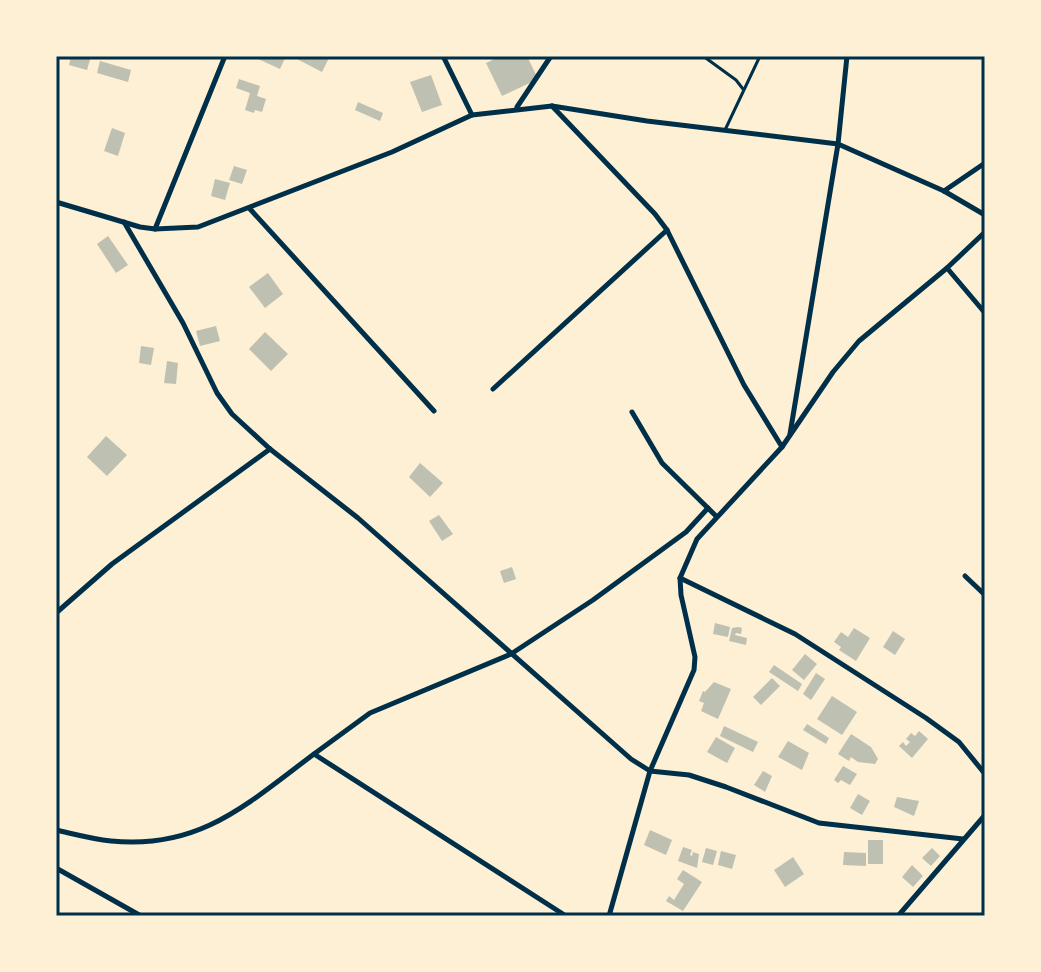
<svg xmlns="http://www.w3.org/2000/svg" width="1041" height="972" viewBox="0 0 1041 972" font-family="'Sofia Sans Condensed',sans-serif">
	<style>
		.building { fill: #bec0b2 }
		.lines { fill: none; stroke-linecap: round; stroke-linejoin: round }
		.service { stroke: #003049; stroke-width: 3 }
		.minor { stroke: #003049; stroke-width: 5 }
		.neatline { fill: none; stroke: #003049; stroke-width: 3 }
	</style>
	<rect width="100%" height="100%" fill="#fdf0d5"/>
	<!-- building -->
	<g class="building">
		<path d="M71,56H91L87,70L69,65Z"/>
		<path d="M252,56H286L280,69Z"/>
		<path d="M298,56H330L322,72L297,59Z"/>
		<path d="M501,56H527L538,79L502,96L486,63Z"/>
		<path d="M100,61L131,70L128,82L97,73Z"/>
		<path d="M431,75L442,105L422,112L410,82Z"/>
		<path d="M239,79L260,86L257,96L266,99L262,112L255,110L254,113L245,110L250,93L236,88Z"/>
		<path d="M358,102L383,113L380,121L355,110Z"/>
		<path d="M112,128L125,133L118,156L104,151Z"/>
		<path d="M234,166L247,170L242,184L229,180Z"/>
		<path d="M215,179L230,183L225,200L211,196Z"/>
		<path d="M108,236L128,265L116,273L97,244Z"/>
		<path d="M268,273L283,294L265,308L249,287Z"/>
		<path d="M216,326L220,341L200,346L196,331Z"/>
		<path d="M265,332L288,354L271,371L249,349Z"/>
		<path d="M141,346L154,348L151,365L139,363Z"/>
		<path d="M167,361L178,363L176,384L164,383Z"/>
		<path d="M106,436L127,455L107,476L87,457Z"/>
		<path d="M420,463L443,483L430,497L409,477Z"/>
		<path d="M439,515L453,534L442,541L429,521Z"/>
		<path d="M512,567L516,579L504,583L500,571Z"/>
		<path d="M715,623L730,627L728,637L713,634Z"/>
		<path d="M738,627L742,628L741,634L736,633L735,635L747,638L746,645L729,641L732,628Z"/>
		<path d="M854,628L870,638L856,661L839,650L841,647L834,642L841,632L848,637Z"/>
		<path d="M893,631L905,639L895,655L883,647Z"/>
		<path d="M805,654L817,664L804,680L792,670Z"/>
		<path d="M774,665L802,684L798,691L769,672Z"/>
		<path d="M816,673L825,679L811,700L803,694Z"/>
		<path d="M772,678L780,686L761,705L753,697Z"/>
		<path d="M714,682L731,689L718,719L701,711L704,703L699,701L703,691L705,692Z"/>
		<path d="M832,696L857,712L842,735L817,719Z"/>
		<path d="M807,724L829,738L826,744L803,730Z"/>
		<path d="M724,726L758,742L753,752L720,736Z"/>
		<path d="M919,731L928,739L912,758L899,746L903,742L906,746L910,742L906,739L911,733L915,736Z"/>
		<path d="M851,734L871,747L878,759L875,764L858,762L851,757L849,761L838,754Z"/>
		<path d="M716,737L735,748L727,763L707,752Z"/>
		<path d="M788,741L809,753L802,770L778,757Z"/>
		<path d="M843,766L857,774L850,785L841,780L838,783L834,780Z"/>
		<path d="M763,771L772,776L765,792L754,785Z"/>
		<path d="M858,794L870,801L862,815L850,808Z"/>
		<path d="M897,797L919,801L914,816L894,807Z"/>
		<path d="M650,830L672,840L666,855L644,845Z"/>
		<rect x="868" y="840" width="15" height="24"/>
		<path d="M683,847L692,850L690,855L692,856L693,852L699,854L697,868L678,861Z"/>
		<path d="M706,848L717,851L713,865L702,862Z"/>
		<path d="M932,848L940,856L931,866L922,858Z"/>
		<path d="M721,851L736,855L732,869L718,865Z"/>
		<path d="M844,852L866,853V866L843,865Z"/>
		<path d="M793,857L804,874L785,887L774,870Z"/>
		<path d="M912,865L923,876L913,887L902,877Z"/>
		<path d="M683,870L702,882L683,911L666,901L669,896L674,900L684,884L677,879Z"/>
	</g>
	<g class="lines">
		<!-- service -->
		<g class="service">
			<path d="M703,56L736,80L743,89"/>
			<path d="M725,130L760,56"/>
		</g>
		<!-- minor -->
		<g class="minor">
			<path d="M443,56L472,115"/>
			<path d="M552,106L655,214L667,230L744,385L782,447"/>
			<path d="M517,107L551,56"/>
			<path d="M944,191L985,163"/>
			<path d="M56,202L140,227L155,229L198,227L392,152L472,115L552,106L647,121L838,144L944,191L985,215"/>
			<path d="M250,209L434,411"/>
			<path d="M124,222L183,323L217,393L232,414L270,449L358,518L631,759L650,771L689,775L726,787L819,823L963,839"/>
			<path d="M155,229L225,56"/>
			<path d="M947,268L985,313"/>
			<path d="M493,389L667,230"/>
			<path d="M632,412L662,463L716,516"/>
			<path d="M790,434L838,144L847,56"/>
			<path d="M965,576L985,595"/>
			<path d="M680,578L795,634L926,718L959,742L985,774"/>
			<path d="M56,613L112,564L270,449"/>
			<path d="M314,754L370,713L511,654L593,600L686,532L708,508"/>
			<path d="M56,830C74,834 92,839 111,841C200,850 247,804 314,754L566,916"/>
			<path d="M56,868L141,916"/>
			<path d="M609,916L650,771L694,670L695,657L681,595L680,578L697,539L782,447L833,372L859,341L947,268L985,232"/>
			<path d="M898,916L985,815"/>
		</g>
	</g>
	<!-- border -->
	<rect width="1041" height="972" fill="none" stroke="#fdf0d5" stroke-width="116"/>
	<rect x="58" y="58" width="925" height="856" class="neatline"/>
</svg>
